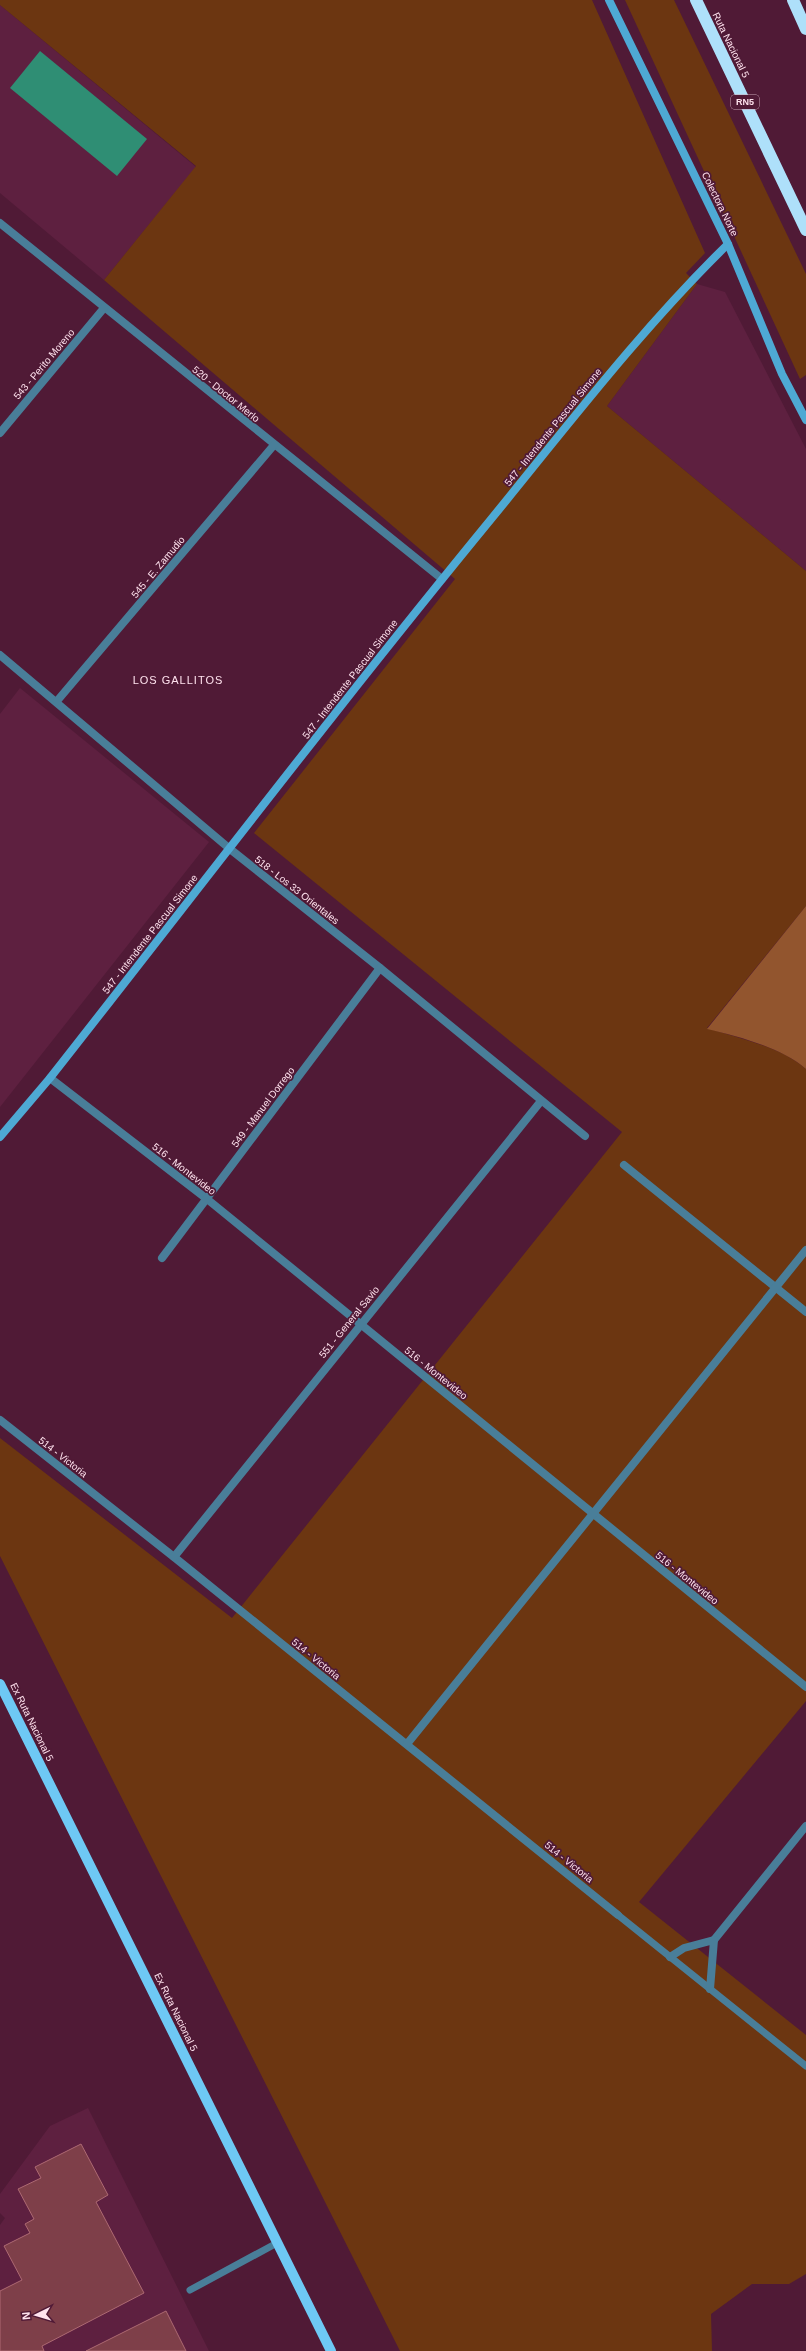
<svg xmlns="http://www.w3.org/2000/svg" width="806" height="2351" viewBox="0 0 806 2351" font-family="Arial,sans-serif">
	<style>
		.built { fill: #5e2040 }
		.green { fill: #6c3611 }
		.forest { fill: #92552e }
		.water { fill: #2f8e74 }
		.building { fill: #7e3f49; stroke: #ad6972 }
		.lines { fill: none; stroke-linecap: round; stroke-linejoin: round }
		.lane { stroke: #497e99; stroke-width: 7 }
		.street { stroke: #497e99; stroke-width: 8 }
		.secondary { stroke: #4ea9d4; stroke-width: 8 }
		.primary { stroke: #6ec8f4; stroke-width: 10 }
		.highway { stroke: #aee0fa; stroke-width: 12 }
		.labels { text-anchor: middle; dominant-baseline: central; stroke-width: 3.5; stroke-linejoin: round; paint-order: stroke }
		.shield { fill: #501a36; stroke: #caa6b7; stroke-width: 1 }
		.shield-label { font-size: 9px; font-weight: bold; fill: #ffe2ee }
		.street-label { font-size: 10px; fill: #ffe2ee; stroke: #501a36 }
		.neighbourhood-label { font-size: 11px; letter-spacing: 1px; fill: #ffe2ee; stroke: #501a36 }
	</style>
	<rect width="100%" height="100%" fill="#501a36"/>
	<!-- built -->
	<g class="built">
		<path d="M0,5L196,167L104,280L0,193Z"/>
		<path d="M697,284L725,292L806,449V571L607,406Z"/>
		<path d="M20,688L209,842L0,1107V714Z"/>
		<path d="M88,2108L209,2351H0V2225L5,2218L0,2213V2194L50,2126Z"/>
	</g>
	<!-- green -->
	<g class="green">
		<path d="M0,0H592L705,253L686,273L697,284L607,406L806,571V906L707,1028C740,1039 780,1046 806,1069V1701L639,1902L806,2035V2274L789,2284H752L711,2314L712,2351H400L0,1556V1438L232,1618L622,1132L254,833L455,579L104,280L196,166L0,5Z"/>
		<path d="M625,0H674L806,274V375L800,379Z"/>
	</g>
	<!-- forest -->
	<path class="forest" d="M806,906V1069C782,1048 738,1036 707,1029Z"/>
	<!-- water -->
	<path class="water" d="M40,51L147,139L117,176L10,88Z"/>
	<!-- building -->
	<g class="building">
		<path d="M81,2144L108,2195L96,2202L144,2293L42,2346L44,2351H0V2291L22,2280L4,2246L30,2233L25,2224L34,2219L18,2189L41,2178L35,2167Z"/>
		<path d="M166,2311L186,2351H86Z"/>
	</g>
	<g class="lines">
		<!-- lane -->
		<g class="lane">
			<path d="M618,1915L806,2066"/>
			<path d="M190,2290L277,2243"/>
		</g>
		<!-- street -->
		<g class="street">
			<path d="M0,223L442,579"/>
			<path d="M0,433L104,308"/>
			<path d="M0,655L230,849L380,968L585,1136"/>
			<path d="M57,701L274,445"/>
			<path d="M50,1078L207,1199L806,1687"/>
			<path d="M624,1165L806,1312"/>
			<path d="M162,1258L380,968"/>
			<path d="M0,1420L174,1557L618,1915"/>
			<path d="M174,1557L541,1101"/>
			<path d="M407,1744L806,1250"/>
			<path d="M714,1940L806,1826"/>
			<path d="M670,1957L684,1948L714,1940L710,1989"/>
		</g>
		<!-- secondary -->
		<g class="secondary">
			<path d="M609,0L728,244L782,374L806,420"/>
			<path d="M0,1137L50,1078C197,891 341,702 492,518C568,425 642,328 728,244"/>
		</g>
		<!-- primary -->
		<path class="primary" d="M0,1684L331,2351"/>
		<!-- highway -->
		<g class="highway">
			<path d="M696,0L806,230"/>
			<path d="M793,0L806,29"/>
		</g>
	</g>
	<g class="labels">
		<!-- shield labels -->
		<rect class="shield" x="731" y="95" width="28" height="14" rx="3"/>
		<g class="shield-label">
			<text x="745" y="102">RN5</text>
		</g>
		<!-- street labels -->
		<g class="street-label">
			<text transform="translate(731 45) rotate(64)">Ruta Nacional 5</text>
			<text transform="translate(720 204) rotate(64)">Colectora Norte</text>
			<text transform="translate(44 364) rotate(-50)">543 - Perito Moreno</text>
			<text transform="translate(226 394) rotate(39)">520 - Doctor Merlo</text>
			<text transform="translate(553 427) rotate(-51)">547 - Intendente Pascual Simone</text>
			<text transform="translate(158 567) rotate(-50)">545 - E. Zamudio</text>
			<text transform="translate(350 679) rotate(-52)">547 - Intendente Pascual Simone</text>
			<text transform="translate(297 890) rotate(38)">518 - Los 33 Orientales</text>
			<text transform="translate(150 934) rotate(-52)">547 - Intendente Pascual Simone</text>
			<text transform="translate(263 1107) rotate(-53)">549 - Manuel Dorrego</text>
			<text transform="translate(184 1169) rotate(38)">516 - Montevideo</text>
			<text transform="translate(349 1322) rotate(-51)">551 - General Savio</text>
			<text transform="translate(436 1373) rotate(39)">516 - Montevideo</text>
			<text transform="translate(63 1457) rotate(38)">514 - Victoria</text>
			<text transform="translate(687 1578) rotate(39)">516 - Montevideo</text>
			<text transform="translate(316 1659) rotate(39)">514 - Victoria</text>
			<text transform="translate(32 1722) rotate(64)">Ex Ruta Nacional 5</text>
			<text transform="translate(569 1862) rotate(39)">514 - Victoria</text>
			<text transform="translate(176 2012) rotate(64)">Ex Ruta Nacional 5</text>
		</g>
		<!-- neighbourhood labels -->
		<g class="neighbourhood-label">
			<text x="178" y="680">LOS GALLITOS</text>
		</g>
	</g>
	<!-- north arrow -->
	<g transform="translate(36 2315) rotate(265)" stroke="#501a36" stroke-width="3" paint-order="stroke">
	<path d="M0-3L7 15L0 10L-7 15Z" fill="#ffe2ee"/>
	<text y="-6" font-size="11" font-weight="bold" text-anchor="middle" fill="#ffe2ee">N</text>
	</g>
</svg>
